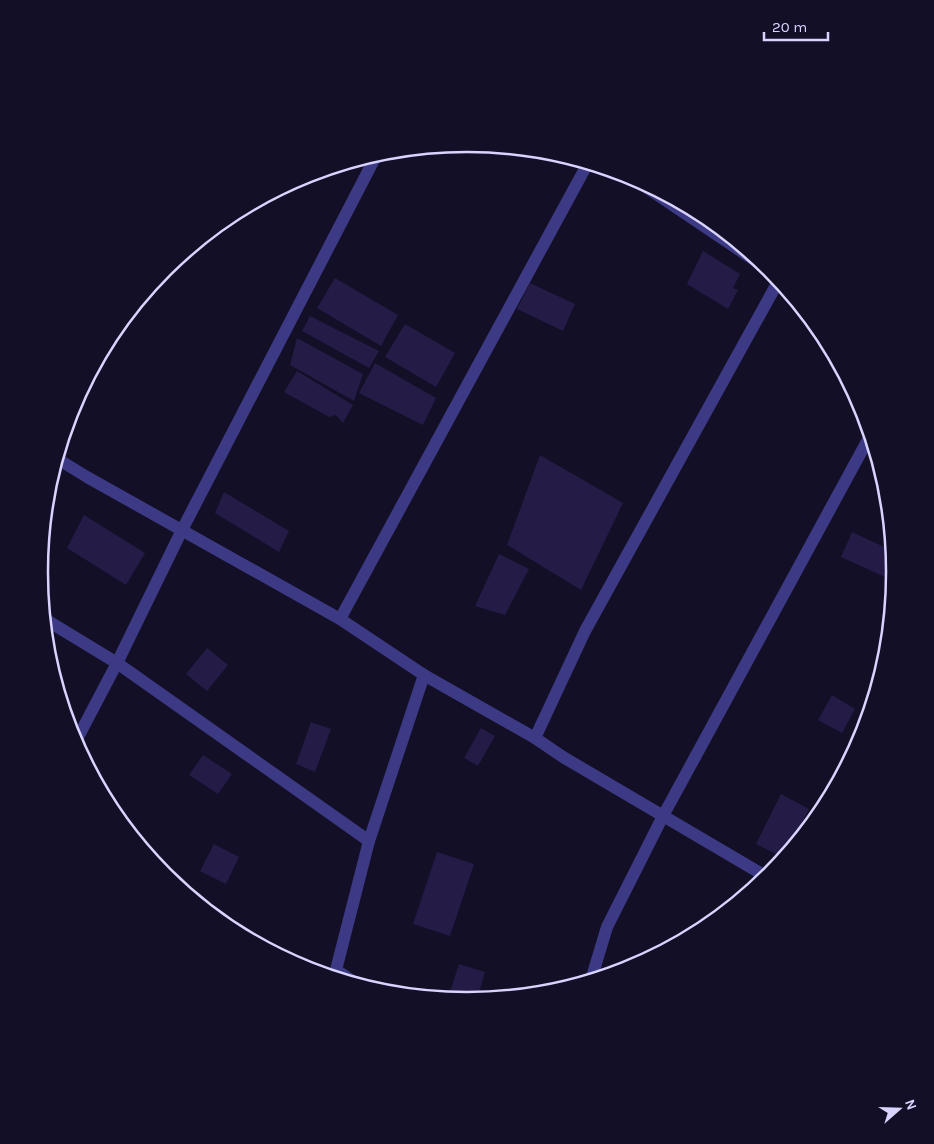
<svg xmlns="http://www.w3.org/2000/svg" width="934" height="1144" viewBox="0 0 934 1144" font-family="Karla,sans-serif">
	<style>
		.building { fill: #241b47 }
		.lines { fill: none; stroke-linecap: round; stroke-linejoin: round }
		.minor { stroke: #3d3a85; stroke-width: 12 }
		.rim { fill: none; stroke: #d9d4ff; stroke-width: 2.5 }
	</style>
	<rect width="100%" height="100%" fill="#130f26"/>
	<!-- building -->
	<g class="building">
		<path d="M703,251L740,274L733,288L738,290L728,309L687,284Z"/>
		<path d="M335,278L398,315L381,346L317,308Z"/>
		<path d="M530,283L575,304L563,331L517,309Z"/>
		<path d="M310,316L379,351L369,368L302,331Z"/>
		<path d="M405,324L455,353L436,387L385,357Z"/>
		<path d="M297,338L363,374L354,401L290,365Z"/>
		<path d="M375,363L436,398L423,425L359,393Z"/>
		<path d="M297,371L353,405L343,423L336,415L329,417L284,392Z"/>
		<path d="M540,455L623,503L581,590L507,545Z"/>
		<path d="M224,492L289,531L279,552L215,513Z"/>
		<path d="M84,515L145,553L126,585L67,548Z"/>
		<path d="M852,532L893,551L894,581L841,557Z"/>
		<path d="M499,554L529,569L505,615L475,606Z"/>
		<path d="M207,648L228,665L207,691L186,674Z"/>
		<path d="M832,695L855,709L842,733L818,720Z"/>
		<path d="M311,722L331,729L315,772L296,764Z"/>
		<path d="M481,728L495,736L478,766L464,758Z"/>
		<path d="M203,755L232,774L218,794L189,775Z"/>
		<path d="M781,794L809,809L784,858L756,844Z"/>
		<path d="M214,844L239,857L226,884L200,871Z"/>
		<path d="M437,852L474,864L450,936L413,924Z"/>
		<path d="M459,964L485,972L477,999L467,1000L448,998Z"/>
	</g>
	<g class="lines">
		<!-- minor -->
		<g class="minor">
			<path d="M628,175L772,272"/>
			<path d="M56,458L87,477L340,619L424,675L535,738L563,757L767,877"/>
			<path d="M43,618L117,663L369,841"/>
			<path d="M340,619L588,163"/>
			<path d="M535,738L585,631L779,280"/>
			<path d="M75,743L117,663L182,530L377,154"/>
			<path d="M336,970L357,984"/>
			<path d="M333,977L336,970L369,841L424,675"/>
			<path d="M591,980L607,927L663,816L871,434"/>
		</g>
	</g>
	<!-- crop -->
	<path d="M0 0H934V1144H0ZM467 152H467A419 419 0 0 1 886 571V573A419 419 0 0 1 467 992H467A419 419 0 0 1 48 573V571A419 419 0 0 1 467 152Z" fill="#130f26" fill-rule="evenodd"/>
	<path class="rim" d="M467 152H467A419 419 0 0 1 886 571V573A419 419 0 0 1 467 992H467A419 419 0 0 1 48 573V571A419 419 0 0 1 467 152Z"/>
	<!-- north arrow -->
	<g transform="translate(899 1109) rotate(70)" stroke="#130f26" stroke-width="4" paint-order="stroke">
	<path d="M0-4L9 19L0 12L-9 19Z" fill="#d9d4ff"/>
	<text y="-8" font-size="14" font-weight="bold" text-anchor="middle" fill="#d9d4ff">N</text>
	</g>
	<!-- scale -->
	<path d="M764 32v8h64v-8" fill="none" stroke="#d9d4ff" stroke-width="2.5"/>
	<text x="772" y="32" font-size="15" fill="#d9d4ff" stroke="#130f26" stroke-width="4" paint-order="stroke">20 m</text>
</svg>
